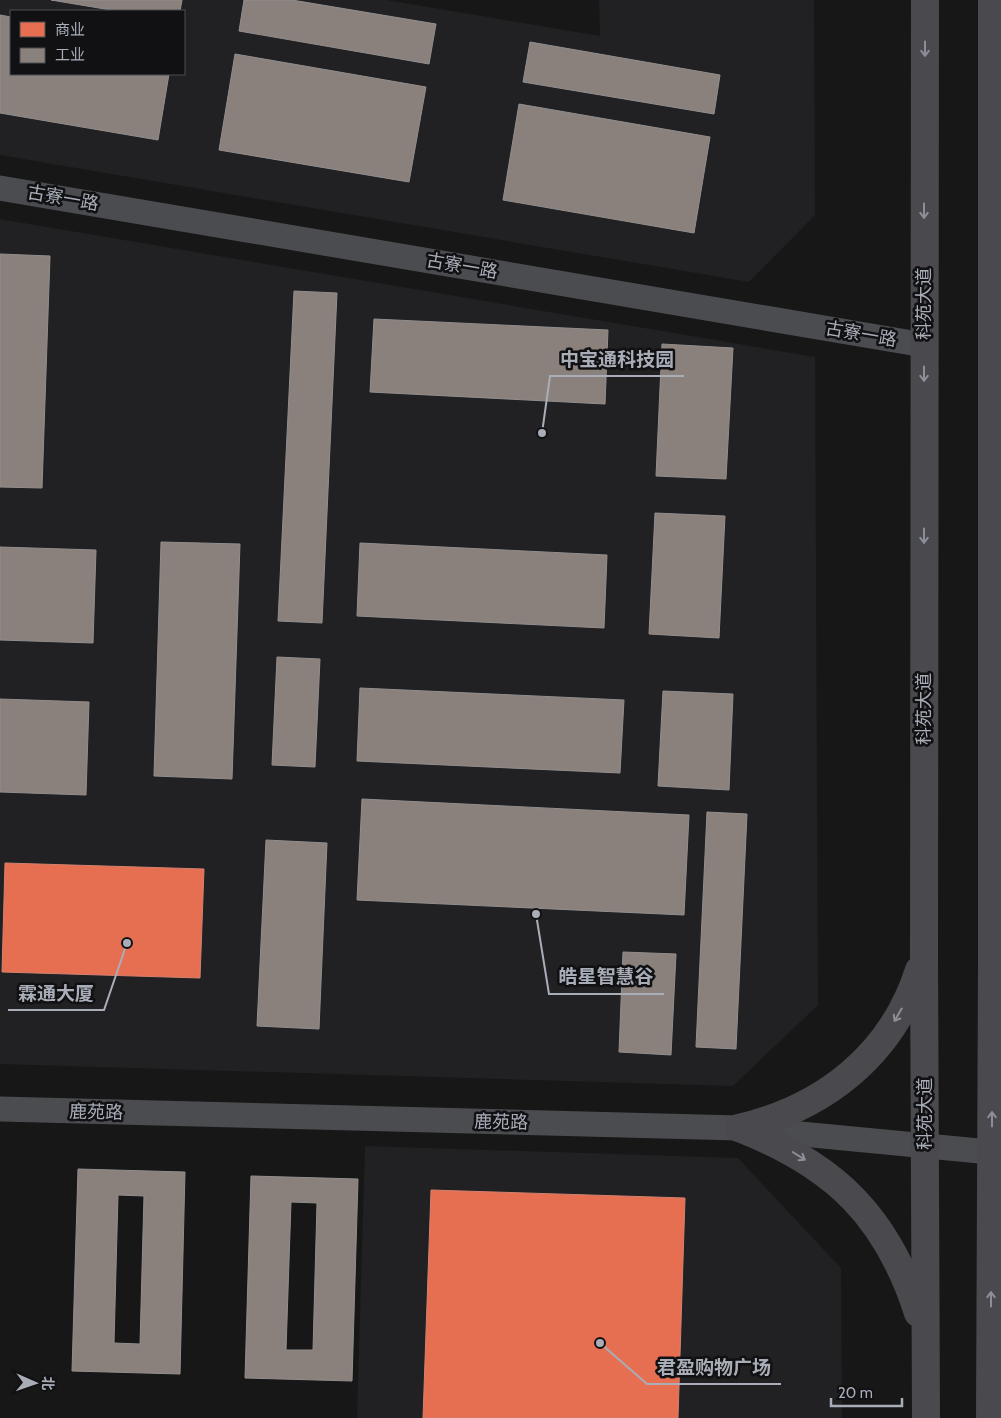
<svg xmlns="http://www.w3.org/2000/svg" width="1001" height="1418" viewBox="0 0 1001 1418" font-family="Cabin,'Noto Sans SC',sans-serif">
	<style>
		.built { fill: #212123; fill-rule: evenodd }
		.shops { fill: #e76f51; stroke: #d48270 }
		.industry { fill: #8a817c; stroke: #938e8e; fill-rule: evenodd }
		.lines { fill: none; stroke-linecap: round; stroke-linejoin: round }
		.street { stroke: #4b4c50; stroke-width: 25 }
		.secondary { stroke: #4a4a4e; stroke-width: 28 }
		.oneway { stroke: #8c8f98 }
		.labels { text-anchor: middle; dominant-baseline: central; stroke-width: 5; stroke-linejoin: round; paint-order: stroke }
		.street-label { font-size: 18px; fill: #a8adb8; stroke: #111113 }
		.leader { fill: none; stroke: #a8adb8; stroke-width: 2 }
		.callout-dot { fill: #a8adb8; stroke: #111113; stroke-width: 2 }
		.callout-label { font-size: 19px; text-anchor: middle; font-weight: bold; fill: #a8adb8; stroke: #111113; stroke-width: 5; stroke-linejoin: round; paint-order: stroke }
	</style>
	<rect width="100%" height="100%" fill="#171717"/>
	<!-- built -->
	<g class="built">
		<path d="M0,0H387L600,36L599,0H814L815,215L749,282L0,155ZM11,11H184V74H11Z"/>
		<path d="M0,219L815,357L818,1005L733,1086L0,1064Z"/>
		<path d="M365,1146L738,1158L841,1268L842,1418H357Z"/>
	</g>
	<!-- shops -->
	<g class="shops">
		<path d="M5,863L204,869L200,978L2,972Z"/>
		<path d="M431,1190L685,1198L678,1418H423Z"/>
	</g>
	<!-- industry -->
	<g class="industry">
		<path d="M51,0H182L180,11H117Z"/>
		<path d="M244,0H292L436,24L429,64L239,31Z"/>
		<path d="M0,15L11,17V74H169L158,140L0,113Z"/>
		<path d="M530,42L720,75L714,114L523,82Z"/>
		<path d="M235,54L426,87L409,182L219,150Z"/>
		<path d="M519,104L710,137L694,233L503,200Z"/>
		<path d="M0,254L50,256L42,488L0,487Z"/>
		<path d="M294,291L337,293L322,623L278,621Z"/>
		<path d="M374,319L608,330L605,404L370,392Z"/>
		<path d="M662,344L733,348L726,479L656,476Z"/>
		<path d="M655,513L725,516L719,638L649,634Z"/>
		<path d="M161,542L240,544L232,779L154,776Z"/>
		<path d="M360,543L607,555L604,628L357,616Z"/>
		<path d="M0,547L96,550L93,643L0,640Z"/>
		<path d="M277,657L320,659L315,767L272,765Z"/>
		<path d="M360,688L624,700L620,773L357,761Z"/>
		<path d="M663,691L733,694L729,790L658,786Z"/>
		<path d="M0,699L89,702L86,795L0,792Z"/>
		<path d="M362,799L689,815L684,915L357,900Z"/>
		<path d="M707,812L747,814L736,1049L696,1047Z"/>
		<path d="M266,840L327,843L319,1029L257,1026Z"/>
		<path d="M623,952L676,954L671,1055L619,1052Z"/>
		<path d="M78,1169L185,1172L180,1374L72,1371ZM118,1195L144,1196L140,1344L114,1343Z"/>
		<path d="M251,1176L358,1179L352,1381L245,1378ZM291,1202L317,1203L313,1350H286Z"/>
	</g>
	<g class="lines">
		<!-- street -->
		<g class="street">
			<path d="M0,188L924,345"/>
			<path d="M0,1109L739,1128L1001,1153"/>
		</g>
		<!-- secondary -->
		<g class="secondary">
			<path d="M925,0L924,955L926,1418"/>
			<path d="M739,1128C834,1165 887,1216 918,1313"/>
			<path d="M739,1128C824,1108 892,1055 919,970"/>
			<path d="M990,1418L992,966V0"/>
		</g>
	</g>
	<!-- one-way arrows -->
	<defs><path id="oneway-shaft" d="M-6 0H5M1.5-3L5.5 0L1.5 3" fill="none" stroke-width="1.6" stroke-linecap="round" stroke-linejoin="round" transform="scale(1.25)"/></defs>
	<g class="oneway">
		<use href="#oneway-shaft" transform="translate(925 49) rotate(90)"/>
		<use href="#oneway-shaft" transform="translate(924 211) rotate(90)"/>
		<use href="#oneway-shaft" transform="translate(924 374) rotate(90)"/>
		<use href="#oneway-shaft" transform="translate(924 536) rotate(90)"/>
		<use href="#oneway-shaft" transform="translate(898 1015) rotate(120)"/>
		<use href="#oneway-shaft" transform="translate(992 1119) rotate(-90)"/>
		<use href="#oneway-shaft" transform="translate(799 1156) rotate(32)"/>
		<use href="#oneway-shaft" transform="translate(991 1299) rotate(-90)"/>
	</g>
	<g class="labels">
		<!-- street labels -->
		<g class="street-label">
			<text transform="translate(63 198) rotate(10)">古寮一路</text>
			<text transform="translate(462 266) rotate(10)">古寮一路</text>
			<text transform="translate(924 304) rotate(-90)">科苑大道</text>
			<text transform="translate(861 334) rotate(10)">古寮一路</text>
			<text transform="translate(924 709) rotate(-90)">科苑大道</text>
			<text transform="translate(96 1112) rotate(1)">鹿苑路</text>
			<text transform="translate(925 1114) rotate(-90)">科苑大道</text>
			<text transform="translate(501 1122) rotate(1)">鹿苑路</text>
		</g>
	</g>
	<!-- callouts -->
	<path class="leader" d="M542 433L550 376H684M536 914L549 994H664M127 943L104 1010H8M600 1343L647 1384H781"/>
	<g class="callout-dot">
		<circle cx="542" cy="433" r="5"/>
		<circle cx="536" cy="914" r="5"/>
		<circle cx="127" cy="943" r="5"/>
		<circle cx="600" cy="1343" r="5"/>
	</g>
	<g class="callout-label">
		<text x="617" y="366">中宝通科技园</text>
		<text x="606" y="983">皓星智慧谷</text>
		<text x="56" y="1000">霖通大厦</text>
		<text x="714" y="1374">君盈购物广场</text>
	</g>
	<!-- legend -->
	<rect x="10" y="10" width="175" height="65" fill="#111113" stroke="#4d4f55"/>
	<rect x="20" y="22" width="25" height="15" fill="#e76f51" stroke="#4d4f55"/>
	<text x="55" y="35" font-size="15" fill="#a8adb8">商业</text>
	<rect x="20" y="48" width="25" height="15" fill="#8a817c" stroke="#4d4f55"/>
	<text x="55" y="60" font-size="15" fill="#a8adb8">工业</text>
	<!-- north arrow -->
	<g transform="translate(35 1383) rotate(92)" stroke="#111113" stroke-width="4" paint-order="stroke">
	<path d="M0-4L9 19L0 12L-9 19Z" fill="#a8adb8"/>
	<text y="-8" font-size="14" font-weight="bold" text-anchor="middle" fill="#a8adb8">北</text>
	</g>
	<!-- scale -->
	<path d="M831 1398v8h71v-8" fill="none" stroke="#a8adb8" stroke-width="2.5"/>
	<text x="838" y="1398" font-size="15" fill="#a8adb8" stroke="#111113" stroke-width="4" paint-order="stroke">20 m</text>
</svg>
